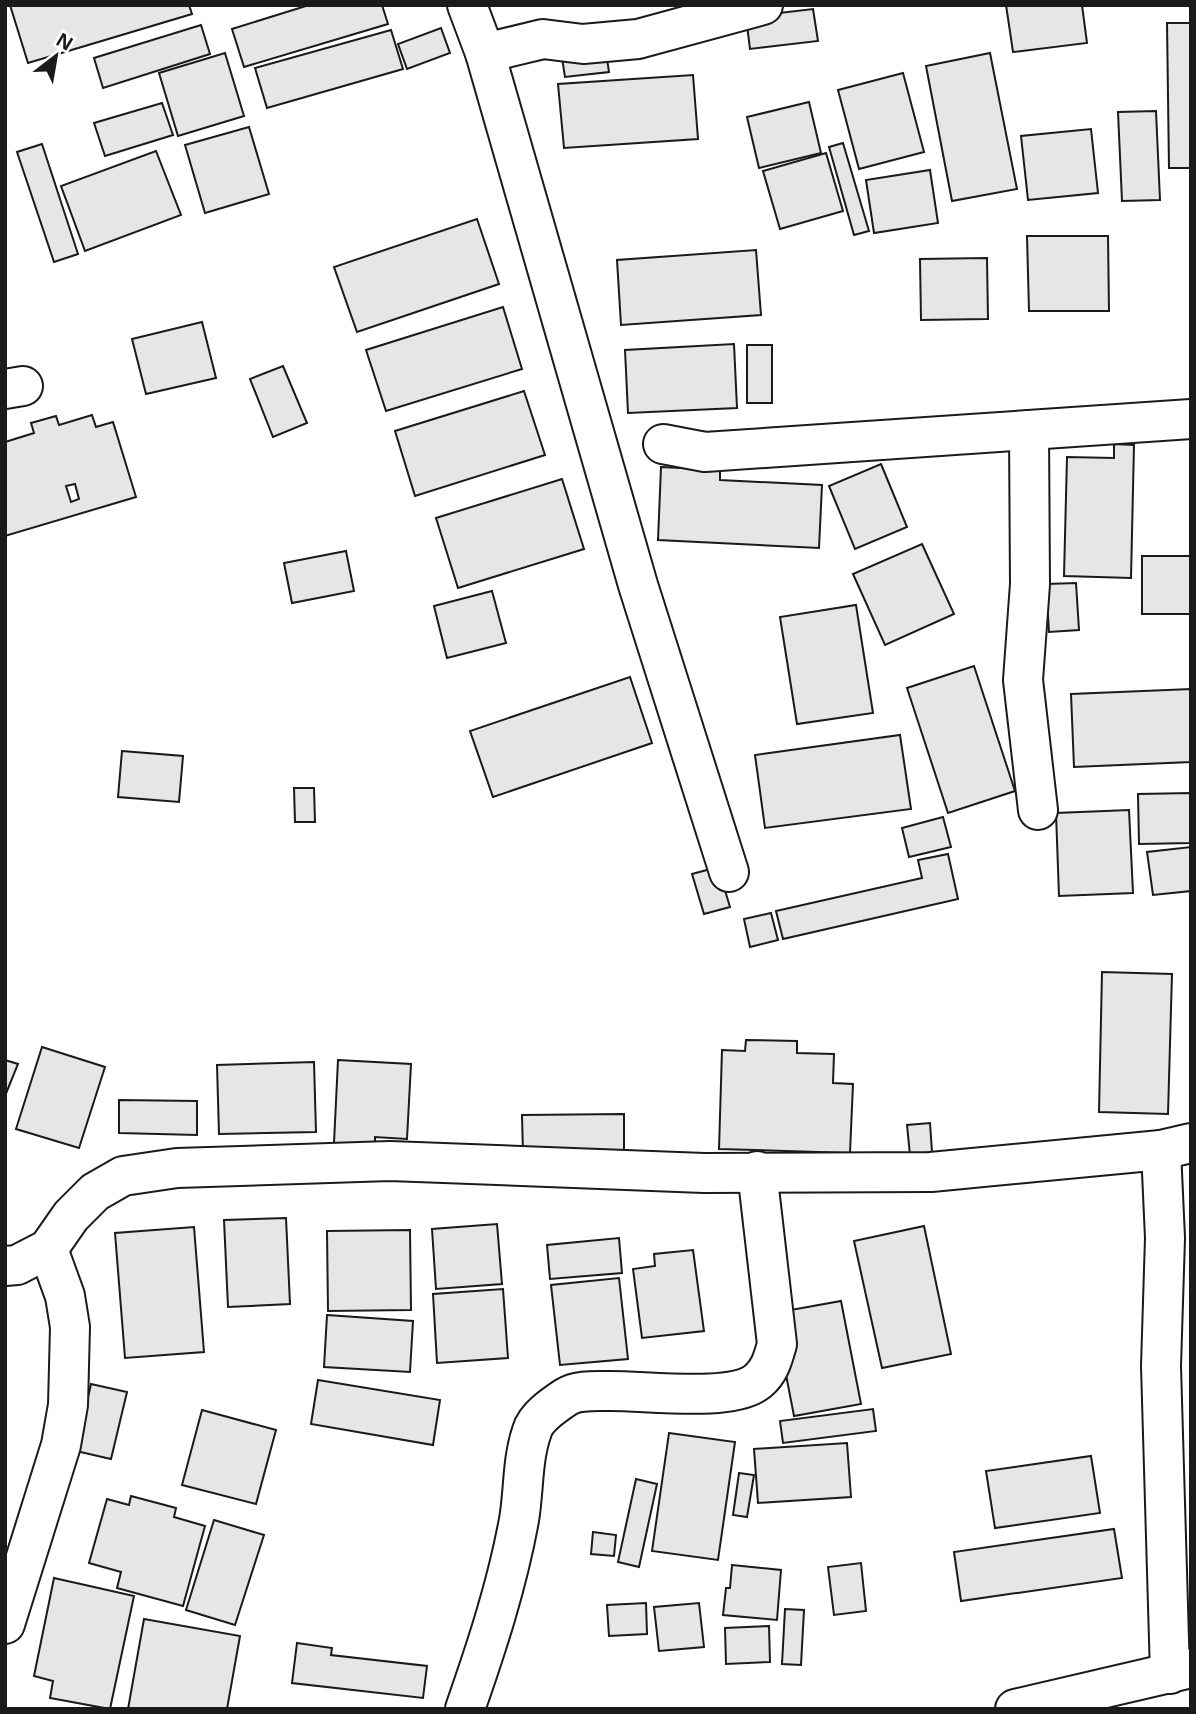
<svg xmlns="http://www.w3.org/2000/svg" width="1196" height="1714" viewBox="0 0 1196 1714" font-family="'Noto Sans',sans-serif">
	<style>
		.building { fill: #e6e6e6; stroke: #1a1a1a; stroke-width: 2; fill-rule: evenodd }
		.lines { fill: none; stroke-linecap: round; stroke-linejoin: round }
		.minor-casing { stroke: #1a1a1a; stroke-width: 42 }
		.major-casing { stroke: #1a1a1a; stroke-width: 42 }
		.minor { stroke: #fff; stroke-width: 38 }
		.major { stroke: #fff; stroke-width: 38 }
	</style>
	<rect width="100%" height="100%" fill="#fff"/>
	<!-- building -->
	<g class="building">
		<path d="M10,5H189L192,14L28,63Z"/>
		<path d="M309,5H382L388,24L244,67L232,29Z"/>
		<path d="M1006,5H1082L1087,43L1013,52Z"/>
		<path d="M813,9L818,41L750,49L746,17Z"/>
		<path d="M1167,23H1191V168H1169Z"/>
		<path d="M201,25L210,54L103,88L94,58Z"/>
		<path d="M441,28L450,53L407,69L398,44Z"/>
		<path d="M391,30L403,69L267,108L255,68Z"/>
		<path d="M606,52L609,72L565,77L562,58Z"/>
		<path d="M225,53L244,116L178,136L159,73Z"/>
		<path d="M990,53L1017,189L952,201L926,66Z"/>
		<path d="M903,73L924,152L859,169L838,90Z"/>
		<path d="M693,75L698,139L564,148L558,84Z"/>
		<path d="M809,102L821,153L759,168L747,117Z"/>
		<path d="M162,103L173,135L105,156L94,123Z"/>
		<path d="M1156,111L1160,200L1122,201L1118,112Z"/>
		<path d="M249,127L269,194L205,213L185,145Z"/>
		<path d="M1091,129L1098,193L1028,200L1021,136Z"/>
		<path d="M843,143L869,231L854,235L829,147Z"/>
		<path d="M42,144L78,254L54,262L17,152Z"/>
		<path d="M156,151L181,215L85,251L61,186Z"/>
		<path d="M826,153L843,211L780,229L763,171Z"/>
		<path d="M930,170L938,223L874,233L866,180Z"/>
		<path d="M477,219L499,284L357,332L334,267Z"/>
		<path d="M1027,236H1108L1109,311H1029Z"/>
		<path d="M756,250L761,315L621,325L617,260Z"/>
		<path d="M987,258L988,319L921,320L920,259Z"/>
		<path d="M503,307L522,369L386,411L366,350Z"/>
		<path d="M202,322L216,378L146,394L132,339Z"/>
		<path d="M734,344L737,408L628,413L625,350Z"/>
		<rect x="747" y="345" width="25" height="58"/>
		<path d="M283,366L307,423L273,437L250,379Z"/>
		<path d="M524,391L545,455L415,496L395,431Z"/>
		<path d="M92,415L96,427L113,422L136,497L5,536V442L34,433L31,423L56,416L59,425ZM75,484L79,499L71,502L66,486Z"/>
		<path d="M1114,444L1134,445L1131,578L1064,576L1067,457L1114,458Z"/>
		<path d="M881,464L907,527L855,549L829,486Z"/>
		<path d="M661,467L720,470V480L822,485L819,548L658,540Z"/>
		<path d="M562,479L584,549L458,588L436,518Z"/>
		<path d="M922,544L954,614L885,645L853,574Z"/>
		<path d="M346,551L354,591L292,603L284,563Z"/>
		<rect x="1142" y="556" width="49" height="58"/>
		<path d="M1076,583L1079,630L1049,632L1046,584Z"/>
		<path d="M492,591L506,643L447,658L434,606Z"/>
		<path d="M856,605L873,713L797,724L780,617Z"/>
		<path d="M974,666L1015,791L948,813L907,688Z"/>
		<path d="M630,677L652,743L493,797L470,731Z"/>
		<path d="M1191,689V762L1074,767L1071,694Z"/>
		<path d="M900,735L911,809L765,828L755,755Z"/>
		<path d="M122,751L183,756L179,802L118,797Z"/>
		<path d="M294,788H314L315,822H295Z"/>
		<path d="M1191,793V843L1139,844L1138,794Z"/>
		<path d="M1129,810L1133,893L1059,896L1056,813Z"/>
		<path d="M943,817L951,847L909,857L902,828Z"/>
		<path d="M1191,847V891L1153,895L1147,852Z"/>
		<path d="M948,854L958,899L783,939L776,911L922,878L918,860Z"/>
		<path d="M718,867L730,907L704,914L692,874Z"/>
		<path d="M771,913L778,940L750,947L744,919Z"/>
		<path d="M1102,972L1172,974L1168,1114L1099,1112Z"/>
		<path d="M746,1040L797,1041V1053L834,1054L833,1083L853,1084L850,1153L719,1149L722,1050L745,1051Z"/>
		<path d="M42,1047L105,1067L79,1148L16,1129Z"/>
		<path d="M5,1060L18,1064L5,1096Z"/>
		<path d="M338,1060L411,1064L407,1139L375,1137V1145L334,1143Z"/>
		<path d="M314,1062L316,1132L219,1134L217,1065Z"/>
		<path d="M119,1100L197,1101V1135L119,1133Z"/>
		<path d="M624,1114V1153L523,1154L522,1115Z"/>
		<path d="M930,1123L932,1152L910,1155L907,1125Z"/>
		<path d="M286,1218L290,1304L228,1307L224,1220Z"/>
		<path d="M497,1224L502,1284L436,1289L432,1229Z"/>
		<path d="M924,1226L951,1354L882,1368L854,1241Z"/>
		<path d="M194,1227L204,1352L125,1358L115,1233Z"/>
		<path d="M410,1230L411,1310L328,1311L327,1231Z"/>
		<path d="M619,1238L622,1273L550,1279L547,1245Z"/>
		<path d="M693,1250L704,1331L642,1338L633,1269L655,1266L654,1254Z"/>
		<path d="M619,1278L628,1359L560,1365L551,1285Z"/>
		<path d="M503,1289L508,1358L437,1363L433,1294Z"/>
		<path d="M841,1301L861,1404L794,1416L774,1313Z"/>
		<path d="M327,1315L413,1321L410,1372L324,1367Z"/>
		<path d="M318,1380L440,1400L433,1445L311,1424Z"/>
		<path d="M91,1384L127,1392L111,1459L76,1451Z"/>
		<path d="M873,1409L876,1431L783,1443L780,1421Z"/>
		<path d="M202,1410L276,1430L256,1504L182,1485Z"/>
		<path d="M669,1433L735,1442L718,1560L652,1551Z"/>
		<path d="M847,1443L851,1497L758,1503L754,1449Z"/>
		<path d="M1091,1456L1100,1513L995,1528L986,1471Z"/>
		<path d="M739,1473L754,1475L747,1517L733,1515Z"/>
		<path d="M636,1479L657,1484L639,1567L618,1562Z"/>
		<path d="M131,1496L176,1508L174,1517L205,1526L183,1606L117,1588L121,1572L89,1563L107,1499L129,1505Z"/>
		<path d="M214,1520L264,1535L235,1625L186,1610Z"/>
		<path d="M1114,1529L1122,1578L961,1601L954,1552Z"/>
		<path d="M593,1532L616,1535L614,1556L591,1554Z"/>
		<path d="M861,1563L866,1611L834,1615L828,1567Z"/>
		<path d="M732,1565L781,1570L777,1620L723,1615L726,1588H730Z"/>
		<path d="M54,1578L134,1596L110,1709L50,1698L53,1681L34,1676Z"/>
		<path d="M646,1603L647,1634L609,1636L607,1605Z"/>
		<path d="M699,1603L704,1647L659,1651L654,1607Z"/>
		<path d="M785,1609L804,1610L801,1665L782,1664Z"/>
		<path d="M144,1619L240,1636L227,1709H128Z"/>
		<path d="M769,1626L770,1662L726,1664L725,1628Z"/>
		<path d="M297,1643L332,1648L331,1655L427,1666L423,1698L292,1683Z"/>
	</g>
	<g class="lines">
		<defs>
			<g id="minor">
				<path d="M467,5L485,53L638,585L729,872"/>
				<path d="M485,53L543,39L583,44L638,39L763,5"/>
				<path d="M5,389L23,386"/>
				<path d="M1029,430L1030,584L1023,680L1038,810"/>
				<path d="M663,444L705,452L1191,419"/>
				<path d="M1161,1150L1165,1238L1161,1366L1170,1674"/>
				<path d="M5,1266L17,1265L48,1249L71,1216L95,1192L123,1176L177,1168L390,1161L704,1173L931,1172L1161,1150L1191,1143"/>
				<path d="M5,1624L61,1445L68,1405L70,1327L65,1296L48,1249"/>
				<path d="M465,1709C487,1646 507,1585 519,1520C524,1491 522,1459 532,1431C536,1417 554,1405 566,1397C577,1390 594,1391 607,1391C644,1390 732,1403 758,1381C770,1371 773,1358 777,1344L757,1171"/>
			</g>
			<path id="major" d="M1015,1709L1191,1668"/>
		</defs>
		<!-- minor casing -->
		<use href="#minor" class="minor-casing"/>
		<!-- major casing -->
		<use href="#major" class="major-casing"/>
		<!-- minor -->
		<use href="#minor" class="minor"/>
		<!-- major -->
		<use href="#major" class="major"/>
	</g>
	<!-- border -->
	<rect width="1196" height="1714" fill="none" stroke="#1a1a1a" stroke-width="14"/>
	<!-- north arrow -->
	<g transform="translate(56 56) rotate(31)" stroke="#ffffff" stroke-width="5" paint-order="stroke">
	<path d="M0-5L12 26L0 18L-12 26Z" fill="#1a1a1a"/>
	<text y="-10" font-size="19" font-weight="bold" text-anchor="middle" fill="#1a1a1a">N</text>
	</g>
</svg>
